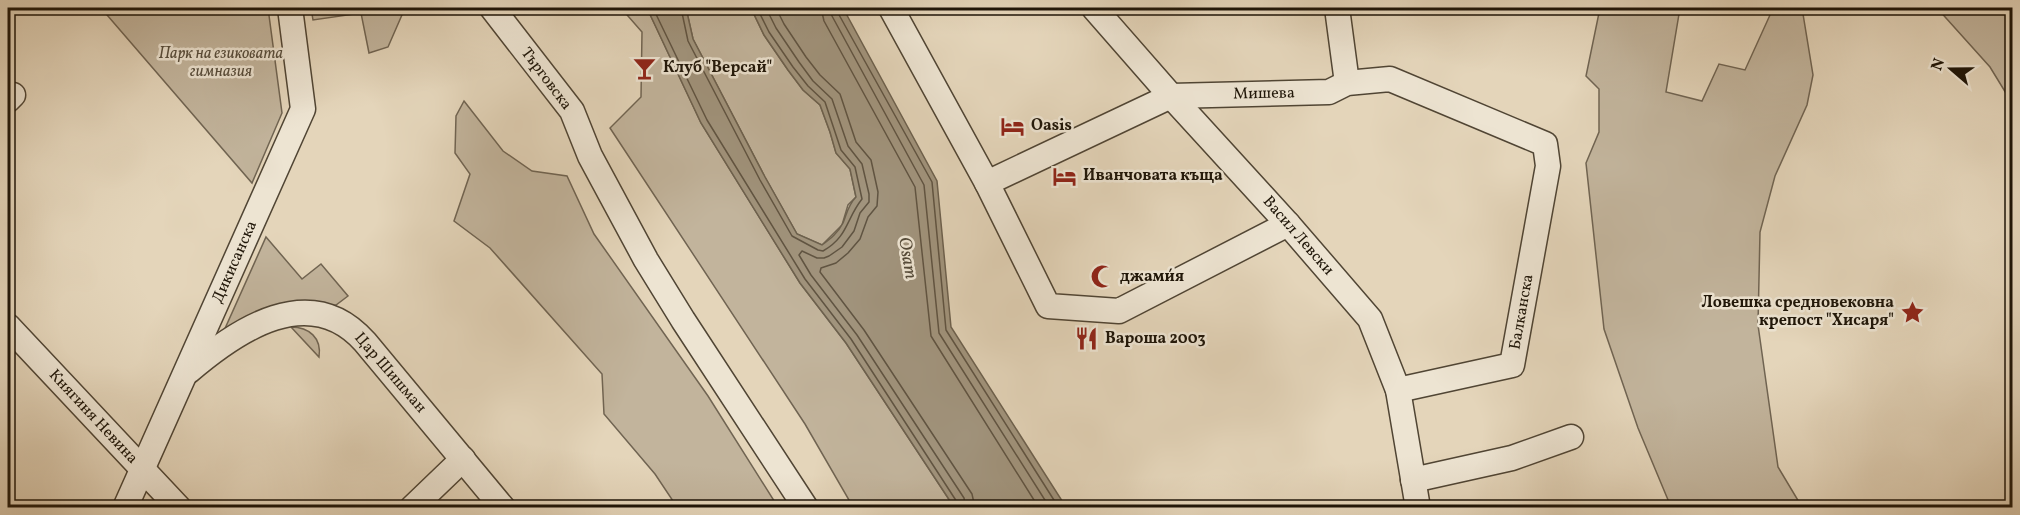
<svg xmlns="http://www.w3.org/2000/svg" width="2020" height="515" viewBox="0 0 2020 515" font-family="Vollkorn,serif">
	<style>
		.green { fill: #c2b49c; stroke: #706452; stroke-width: 1.5 }
		.water { fill: #a1947d; stroke: #6d614e; stroke-width: 1.5 }
		.lines { fill: none; stroke-linecap: round; stroke-linejoin: round }
		.shore { stroke: #605442; stroke-width: 1.5 }
		.minor-casing { stroke: #504534; stroke-width: 27 }
		.minor { stroke: #ede4d2; stroke-width: 24 }
		.labels { text-anchor: middle; dominant-baseline: central; stroke-width: 5; stroke-linejoin: round; paint-order: stroke }
		.park-label { font-size: 16px; font-style: italic; fill: #574d3c; stroke: #ede4d2 }
		.poi-label { font-size: 16px; font-weight: bold; fill: #1e1508; stroke: #ede4d2; text-anchor: start }
		.street-label { font-size: 16px; fill: #1e1508; stroke: #ede4d2 }
		.water-label { font-size: 18px; font-style: italic; fill: #524837; stroke: #ede4d2 }
	</style>
	<rect width="100%" height="100%" fill="#e4d5ba"/>
	<filter id="stains"><feTurbulence type="fractalNoise" baseFrequency=".00333" numOctaves="4"/><feColorMatrix values="0 0 0 0 .2 0 0 0 0 .09 0 0 0 0 .02 0 0 0 .5 -.17"/></filter>
	<radialGradient id="worn" r=".72"><stop offset=".6" stop-color="#630" stop-opacity="0"/><stop offset="1" stop-color="#630" stop-opacity=".3"/></radialGradient>
	<!-- green -->
	<g class="green">
		<path d="M101,8H268L282,113L252,183Z"/>
		<path d="M311,8H405L388,47L369,53L361,13L313,20Z"/>
		<path d="M621,8H647L701,123L800,283L846,343L954,507H853L805,424L610,128L641,97L642,32Z"/>
		<path d="M686,8H751L764,35L788,70L803,90L820,105L830,132L836,153L850,169L856,197L848,205L842,225L822,245L797,234L765,177L693,39Z"/>
		<path d="M1600,8H1680L1666,92L1702,101L1719,64L1745,70L1770,15L1769,8H1802L1813,75L1807,105L1775,176L1760,232L1758,325L1778,467L1802,507H1671L1638,428L1604,329L1586,163L1599,132V89L1586,76Z"/>
		<path d="M1937,8H2012V103L1990,67Z"/>
		<path d="M464,101L503,151L532,171L567,176L594,234L708,396L778,507H677L655,474L604,414L602,374L490,248L454,221L470,174L455,153L456,116Z"/>
		<path d="M266,237L302,279L321,264L348,296L336,305L223,333Z"/>
		<path d="M291,327C309,327 322,338 319,357Z"/>
	</g>
	<!-- water -->
	<path class="water" d="M647,8H686L693,39L765,177L797,234L822,245C830,239 838,233 843,223C847,213 848,205 856,197L850,169L836,153L830,132L820,105L803,90L788,70L764,35L751,8H843L937,181L951,327L1066,507H954L846,343L800,283L701,123Z"/>
	<g class="lines">
		<!-- shore -->
		<g class="shore">
			<path d="M653,8L707,120L805,279L851,339L957,502L959,508"/>
			<path d="M681,8L688,41L760,180L792,236L818,250L823,251C848,237 846,219 862,199L855,167L841,150L825,102L808,86L793,67L769,32L757,8"/>
			<path d="M766,8L776,28L799,62L813,81L832,99L848,146L862,164L869,194V202L860,213L854,231L842,247L829,256L824,258H817L802,251L799,255L811,275L857,335L964,498L966,508"/>
			<path d="M776,8L784,24L806,57L820,75L840,94L856,142L871,160L878,192L877,206L868,217L860,239L848,253L836,263L821,268L820,272L864,330L972,494L975,508"/>
			<path d="M821,8L824,21L915,187L931,336L1039,508"/>
			<path d="M830,8L832,16L924,185L939,333L1050,508"/>
			<path d="M838,8V13L932,182L946,330L1059,508"/>
		</g>
		<defs>
			<g id="minor">
				<path d="M492,8L572,111L590,156L646,260L683,320L806,508"/>
				<path d="M891,8L987,183L1048,306L1119,311L1288,224"/>
				<path d="M1094,8L1171,96L1288,224L1370,319L1398,390L1418,508"/>
				<path d="M1337,8L1347,83"/>
				<path d="M8,100L13,95"/>
				<path d="M987,183L1171,96L1329,92L1347,83L1390,79L1545,144L1548,166L1512,365L1398,390"/>
				<path d="M8,326L179,508"/>
				<path d="M189,371C237,330 310,280 365,342L503,508"/>
				<path d="M1413,480L1512,458L1571,437"/>
				<path d="M125,508L303,109L290,8"/>
				<path d="M412,508L463,459"/>
			</g>
		</defs>
		<!-- minor casing -->
		<use href="#minor" class="minor-casing"/>
		<!-- minor -->
		<use href="#minor" class="minor"/>
	</g>
	<!-- icons -->
	<defs>
		<symbol id="bar-bare" viewBox="-9 -9 18 18"><path d="M-6-5H6L.8 .8V4.5H3.5V6h-7V4.5H-.8V.8Z" fill="#8f2418" stroke="#ede4d2" stroke-width="2.5" paint-order="stroke"/></symbol>
		<symbol id="hotel-bare" viewBox="-9 -9 18 18"><path d="M-6-4.5h1.5V1H6V5H4.5V3h-9V5H-6ZM-4 0a1.8 1.8 0 1 1 3.6 0ZM.5 0V-2.5h3Q6-2.5 6 0Z" fill="#8f2418" stroke="#ede4d2" stroke-width="2.5" paint-order="stroke"/></symbol>
		<symbol id="mosque-bare" viewBox="-9 -9 18 18"><path d="M3.5-4.9A6 6 0 1 0 3.5 4.9A5 5 0 1 1 3.5-4.9Z" fill="#8f2418" stroke="#ede4d2" stroke-width="2.5" paint-order="stroke"/></symbol>
		<symbol id="sight-bare" viewBox="-9 -9 18 18"><path d="M0-6L1.8-2.2L6-1.7L2.9 1.2L3.7 5.4L0 3.3L-3.7 5.4L-2.9 1.2L-6-1.7L-1.8-2.2Z" fill="#8f2418" stroke="#ede4d2" stroke-width="2.5" paint-order="stroke"/></symbol>
		<symbol id="restaurant-bare" viewBox="-9 -9 18 18"><path d="M-5-6h1v4h1v-4h1v4h1v-4h1v5L-1.5 .5V6h-2V.5L-5-1ZM5-6V6H3V1.5H1.5Q1.5-4 5-6Z" fill="#8f2418" stroke="#ede4d2" stroke-width="2.5" paint-order="stroke"/></symbol>
	</defs>
	<g fill-rule="evenodd">
		<use href="#bar-bare" x="628" y="52" width="33" height="33"/>
		<use href="#hotel-bare" x="996" y="110" width="33" height="33"/>
		<use href="#hotel-bare" x="1048" y="160" width="33" height="33"/>
		<use href="#mosque-bare" x="1086" y="260" width="33" height="33"/>
		<use href="#sight-bare" x="1896" y="296" width="33" height="33"/>
		<use href="#restaurant-bare" x="1070" y="322" width="33" height="33"/>
	</g>
	<g class="labels">
		<!-- park labels -->
		<g class="park-label">
			<text x="221" y="54">Парк на езиковата<tspan x="221" dy="18">гимназия</tspan></text>
		</g>
		<!-- poi labels -->
		<g class="poi-label">
			<text x="663" y="68">Клуб "Версай"</text>
			<text x="1031" y="126">Oasis</text>
			<text x="1083" y="176">Иванчовата къща</text>
			<text x="1120" y="277">джами́я</text>
			<text x="1894" y="303" text-anchor="end">Ловешка средновековна<tspan x="1894" dy="18">крепост "Хисаря"</tspan></text>
			<text x="1105" y="339">Вароша 2003</text>
		</g>
		<!-- street labels -->
		<g class="street-label">
			<text transform="translate(546 79) rotate(53)">Търговска</text>
			<text transform="translate(1264 94) rotate(-1)">Мишева</text>
			<text transform="translate(1298 236) rotate(49)">Васил Левски</text>
			<text transform="translate(235 262) rotate(-66)">Дикисанска</text>
			<text transform="translate(1522 312) rotate(-80)">Балканска</text>
			<text transform="translate(390 373) rotate(49)">Цар Шишман</text>
			<text transform="translate(93 417) rotate(47)">Княгиня Невина</text>
		</g>
		<!-- water labels -->
		<g class="water-label">
			<text transform="translate(907 258) rotate(80)">Osam</text>
		</g>
	</g>
	<!-- margin -->
	<rect width="2020" height="515" fill="none" stroke="#e4d5ba" stroke-width="30"/>
	<rect x="9" y="9" width="2002" height="497" fill="none" stroke="#1e1508" stroke-width="3"/>
	<rect x="15" y="15" width="1990" height="485" fill="none" stroke="#1e1508" stroke-width="1.5"/>
	<!-- north arrow -->
	<g transform="translate(1951 69) rotate(290)" stroke="#ede4d2" stroke-width="4.5" paint-order="stroke">
	<path d="M0-4.5L10 22L0 15L-10 22Z" fill="#1e1508"/>
	<text y="-9" font-size="16" font-weight="bold" text-anchor="middle" fill="#1e1508">N</text>
	</g>
	<rect width="100%" height="100%" filter="url(#stains)"/>
	<rect width="100%" height="100%" fill="url(#worn)"/>
</svg>
